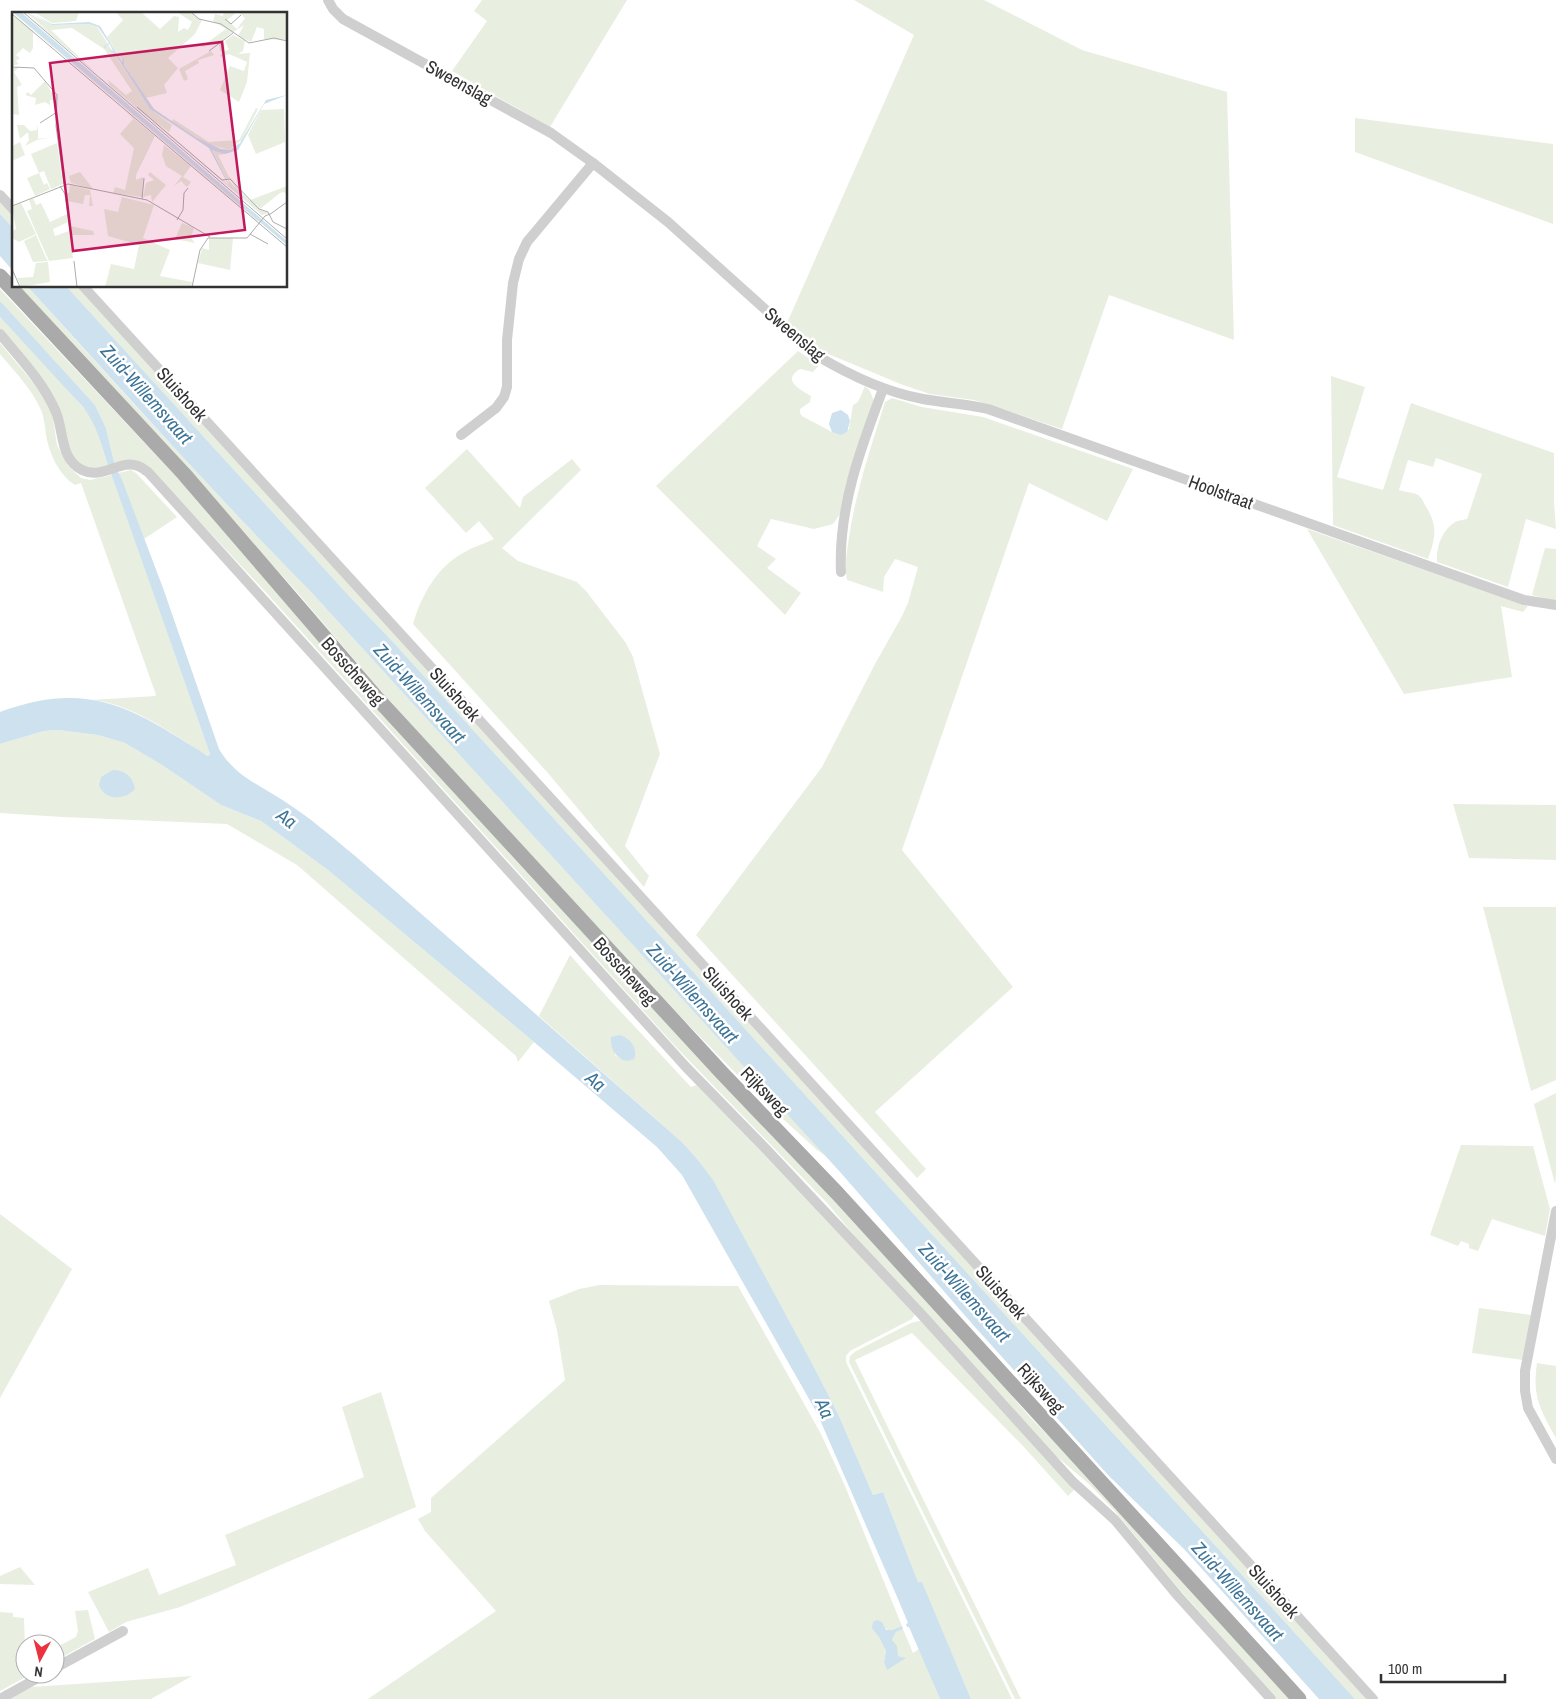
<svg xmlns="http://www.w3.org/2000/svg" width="1556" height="1699" viewBox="0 0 1556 1699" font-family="'Archivo Narrow',sans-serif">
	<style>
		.green { fill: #e8efe0; fill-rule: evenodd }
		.water { fill: #cde1ee }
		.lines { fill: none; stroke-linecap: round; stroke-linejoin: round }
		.street { stroke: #cfcfcf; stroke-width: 10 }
		.primary { stroke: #aaa; stroke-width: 15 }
		.labels { text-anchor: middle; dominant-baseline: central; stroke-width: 5; stroke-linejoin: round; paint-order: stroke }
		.street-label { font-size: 18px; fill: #323232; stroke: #fff }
		.water-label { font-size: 19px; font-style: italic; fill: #3c7498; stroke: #fff }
		.inset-road { fill: none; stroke: #adadad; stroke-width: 1 }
		.view { fill: #c2185b; fill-opacity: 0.15; stroke: #c2185b; stroke-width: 2.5 }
		.inset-edge { fill: none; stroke: #323232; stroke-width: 2.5 }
	</style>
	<rect width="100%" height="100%" fill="#fff"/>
	<!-- green -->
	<g class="green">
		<path d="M482,0H627L550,127L452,71L487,21L474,11Z"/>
		<path d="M854,0H984L1082,50L1227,92L1234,340L1109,295L1062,429L974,400L930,394L903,385L821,351L787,323L914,35Z"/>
		<path d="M1355,118L1553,144V224L1355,152Z"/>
		<path d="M0,198L14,213V229L0,214Z"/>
		<path d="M17,286H27C121,390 214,494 312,593L826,1156L817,1150L758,1096L677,1013L388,699L296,591Z"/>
		<path d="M66,286H80L1368,1699H1355L393,642L351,598Z"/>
		<path d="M0,289L189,490L1001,1382C1020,1407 1039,1428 1063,1449L1294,1699H1277L1181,1591L1113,1509L1089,1484L1043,1445L862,1245L828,1204L675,1046L261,587L155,474C139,459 137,459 115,466L106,428L95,405L5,307L0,301Z"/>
		<path d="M0,317L55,375L92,418L98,430L109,468L93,471L73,460L63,426L0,330Z"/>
		<path d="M0,343L40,391L52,412L57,445L68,466L81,478L90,480L112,475L210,754L209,756C200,752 191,745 183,740C154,722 125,703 91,700L155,696L156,695L81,483L75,485C60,476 51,457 47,440C45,430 45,420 41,410C32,389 15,372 0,354Z"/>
		<path d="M798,351L819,365L813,372L800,369C781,381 800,389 811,396L810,402L800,409V413L802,416L832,432L849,429L853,405L858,402L865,386L870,391L874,401L840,514L833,524L814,529L771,519L757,546L776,559L767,568L801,593L785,615L656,486Z"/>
		<path d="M1331,376L1365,387L1337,477L1383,490L1411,403L1554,453V502L1556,529L1526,519L1508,587L1437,562C1436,547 1442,530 1455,522C1459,520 1464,520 1467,519L1482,474L1436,458L1433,467L1408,460L1399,490C1405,492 1413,492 1418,495C1422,498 1423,501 1425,505C1438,525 1436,537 1428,559L1333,525Z"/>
		<path d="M892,398L922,407L983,417L1133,469L1107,521L1029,483L902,850L1013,987L875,1112L926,1169L917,1178L696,935L822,767L875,664L901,618L908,603L918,567L895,559L884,577L883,592L847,580C844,565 847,552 849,537C856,491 871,447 885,402Z"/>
		<path d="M467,449L520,508L523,497L572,459L581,470L502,548L518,561L577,582L586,591L626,643L633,657L660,754L625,846L649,876L644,887L547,772L413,624C421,596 437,567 463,553C472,547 484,544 494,539L479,521L466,533L425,488Z"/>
		<path d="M131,470L136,473L177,517L144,539L119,473Z"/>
		<path d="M1307,529L1528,606L1523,612L1501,606L1512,677L1404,694Z"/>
		<path d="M1545,548L1556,549V602L1532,595Z"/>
		<path d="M58,730L98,735L125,743L162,765L221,805L261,821L328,870L534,1042L518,1062L516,1056L297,865L227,824L62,817L0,813V744L44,731Z"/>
		<path d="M1453,804L1556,805V860L1469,858Z"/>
		<path d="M1483,907H1556V1080L1531,1091Z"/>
		<path d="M570,955L609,999L691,1087L697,1085L722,1108L915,1314L912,1319L850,1351L846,1356V1362L1012,1699H971L922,1583L918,1582L883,1492L873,1495L839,1416L814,1367L712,1180L698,1160L683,1143L539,1016ZM620,1035L629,1040L622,1060L615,1055Z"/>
		<path d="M1556,1093V1176L1555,1184L1534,1104Z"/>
		<path d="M1461,1145L1533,1146L1550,1209L1545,1236L1492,1219L1478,1251L1469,1248V1244L1461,1241L1458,1246L1430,1235Z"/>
		<path d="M0,1214L72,1269L0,1398Z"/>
		<path d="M600,1285L738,1286L821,1434L845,1486L902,1626L890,1631L884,1628L882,1622L879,1636L886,1651L884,1662L905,1658L898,1656L892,1640L896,1632L903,1629L913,1653L919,1649L940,1699H368L496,1611L425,1531L418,1519L431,1512V1498L565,1380L557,1330L549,1301L579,1289Z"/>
		<path d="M1479,1308L1531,1315L1523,1360L1472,1353Z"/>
		<path d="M923,1320L1076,1488L1068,1496L1023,1446L912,1333L855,1360L1021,1699H1015L849,1362L850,1356L856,1351L911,1323Z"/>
		<path d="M1537,1363L1556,1366V1438C1540,1409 1532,1396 1537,1363Z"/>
		<path d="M381,1392L416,1507L218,1592L180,1607L126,1622L109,1632L88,1592L148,1568L159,1595L236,1565L225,1535L364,1477L342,1407Z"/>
		<path d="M20,1567L35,1585L0,1584V1576Z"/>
		<path d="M88,1610L95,1639L55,1661V1648L76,1637L78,1631L75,1611Z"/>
		<path d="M0,1612L13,1613V1617L24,1618L26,1677L0,1691Z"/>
		<path d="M192,1676L151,1699H9L32,1687Z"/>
	</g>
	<!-- water -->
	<g class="water">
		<path d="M0,214L14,229V272L0,256Z"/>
		<path d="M27,286H66L351,598L393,642L1355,1699H1319L1185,1550L1109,1476L975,1327L841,1173L312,593C214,494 121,389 27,286Z"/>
		<path d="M0,301L95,405L106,428L115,466L121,477L163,588L219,749C235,776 258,784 284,801C309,817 331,836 354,855L683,1143L698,1160L713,1180L814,1367L839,1416L873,1495L883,1492L918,1582H922L971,1699H940L909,1627H907L906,1624L908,1623L898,1599L817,1413L682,1175L657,1147L534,1042L328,870L261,821L221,805L162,765L125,743L98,735L58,730L44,731L0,744V712C91,679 133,709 208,756L210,754L107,462C101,442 96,424 83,407L0,317Z"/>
		<path d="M841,410L848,415L850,421L847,432L841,435L832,432L829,424L832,413Z"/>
		<path d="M113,770C125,770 133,777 135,789C124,801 104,800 99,785L101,777Z"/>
		<path d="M620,1035C630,1038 638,1048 634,1059L628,1061L622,1060C614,1054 610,1048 611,1037Z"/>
		<path d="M877,1620L882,1622L886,1630H892L902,1626L903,1629L896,1632L892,1640L897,1646L898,1656L906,1658L887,1670L884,1662L886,1651L879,1637L872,1628L873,1622Z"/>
	</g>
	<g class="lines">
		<!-- street -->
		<g class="street">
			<path d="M328,0L333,9L343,19L551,133L593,163L668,222L816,355C849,375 885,392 923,399C945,403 967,404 988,409L1524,600L1556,605"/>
			<path d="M0,195L14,210"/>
			<path d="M83,286L1373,1699"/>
			<path d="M0,334C21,359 43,382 56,412C64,432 60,459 82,470C103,480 120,459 138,466C141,467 145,470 148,472L686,1067L767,1150L922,1315L1073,1482L1115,1520L1178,1596L1271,1699"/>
			<path d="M461,435L496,408L504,397L507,387V340L513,283L519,259L527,242L593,163"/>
			<path d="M841,572C838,508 861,447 883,389"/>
			<path d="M1556,1211L1525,1371V1391L1528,1408L1556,1459"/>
			<path d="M55,1668L123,1631"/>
			<path d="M0,1699L45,1674"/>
		</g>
		<!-- primary -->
		<path class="primary" d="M0,276L184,474L376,697L722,1073L838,1194L1299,1699"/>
	</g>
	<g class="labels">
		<!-- street labels -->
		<g class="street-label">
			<text transform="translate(459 82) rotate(29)">Sweenslag</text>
			<text transform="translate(795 334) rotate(40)">Sweenslag</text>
			<text transform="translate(182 394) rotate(48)">Sluishoek</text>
			<text transform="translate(1221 492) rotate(20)">Hoolstraat</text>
			<text transform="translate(353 671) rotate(48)">Bosscheweg</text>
			<text transform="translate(455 694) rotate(48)">Sluishoek</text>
			<text transform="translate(625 971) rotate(48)">Bosscheweg</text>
			<text transform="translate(728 993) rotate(48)">Sluishoek</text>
			<text transform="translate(765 1091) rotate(46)">Rijksweg</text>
			<text transform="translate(1001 1292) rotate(48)">Sluishoek</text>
			<text transform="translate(1041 1388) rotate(48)">Rijksweg</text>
			<text transform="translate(1274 1591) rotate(48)">Sluishoek</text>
		</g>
		<!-- water labels -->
		<g class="water-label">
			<text transform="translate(147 394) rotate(48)">Zuid-Willemsvaart</text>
			<text transform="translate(420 693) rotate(48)">Zuid-Willemsvaart</text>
			<text transform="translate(287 818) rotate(36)">Aa</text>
			<text transform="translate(693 993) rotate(48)">Zuid-Willemsvaart</text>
			<text transform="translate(596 1081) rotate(41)">Aa</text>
			<text transform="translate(965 1292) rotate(48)">Zuid-Willemsvaart</text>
			<text transform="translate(825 1408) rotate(66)">Aa</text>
			<text transform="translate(1238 1591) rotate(48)">Zuid-Willemsvaart</text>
		</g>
	</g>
	<!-- overview -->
	<g transform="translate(12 12)">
		<rect width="275" height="275" fill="#fff"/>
		<path d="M0,0L8,4L248,209H245ZM12,0L41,23L14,0L40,13L77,12L85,15L138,97L160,113L157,120L131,101L251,202L217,173L216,167L224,177L219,167L217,166L214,167L200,137L213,142L206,143L217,165L220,167L225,176L238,188L275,174V183L272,180L268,181L248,197L226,178L248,198L257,201L250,203ZM60,16L92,37L120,79L114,83L95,67L98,72L92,69L39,18ZM22,0H67L64,9L40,11ZM104,0H129L148,17L162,4L167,5L166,20L172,16L176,18L180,10L165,0H178L190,8L183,22L156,46L166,56L152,73L155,81L134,86L123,70L95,25L111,8ZM212,0H225L215,8L225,17L233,6L226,0H275V28L252,27V17L245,15L239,30L226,24L232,13L220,21L201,9L203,2L211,4ZM4,5L21,19V36L18,41L11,36L4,43L8,46L4,49L7,52L0,54V6ZM214,17L219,21L206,32L189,35ZM221,23L233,29L231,39L226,42L238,41L235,70L227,90L208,78L218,54L232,59L235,50L217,42L209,45L208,43L212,41L208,39L207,33L212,29L213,39L217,38L213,29ZM199,39L202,43L186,48L187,51L173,59L176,67L172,69L167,57ZM8,54L2,60L10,73L5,75L7,103L0,102V56ZM33,69L44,88H38V93L33,90L23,93L24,86L13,83L16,80L19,83ZM244,96L246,97L230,128L217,138L193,131L160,110L161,107L197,130L227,128ZM272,97L273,130L244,142L236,123L249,98ZM115,101L143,124L124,163V168L131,165L130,185L101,181L103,175L113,178L122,136L108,122L121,107ZM26,112V127L42,125L25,128L13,134L17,128L16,120L8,127L5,113H12L18,119L25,118ZM8,130L13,143L0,149V134ZM45,131L51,172L39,177L32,159L27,161L32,173L35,171L38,177L23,184L15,166L27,161L19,142ZM152,133L179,154L171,165L179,170L175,175L169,169L162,174L170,164L154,154L150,143ZM68,160L81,177L59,171L57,164ZM138,160L154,173L140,190L139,183L131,185L134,171L142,168L136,163ZM58,173L78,178L81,194H77L78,183H73L71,192L55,189L53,181H57ZM110,185L142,193L131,226L158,238L148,264L180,270L179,275H93L99,252L122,257L127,233L96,224L92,197L106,200ZM21,186L24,193L29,191L38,210L55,202L56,210L41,217L43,224L57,219L61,246L37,249L15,199L20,197L17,188ZM9,191L24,222L7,230L0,226V219L4,217L0,195ZM170,211L182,216L179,226L183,231L163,227ZM58,214L81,219L82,223H59ZM24,223L34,246L36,249L21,250L12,229ZM197,226H221L218,258L186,251L190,236L197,238ZM36,250L38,270L9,275L5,266L21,265L24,251Z" fill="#e8efe0" fill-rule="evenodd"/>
		<path d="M1,0H9L275,229V233ZM17,0L40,12L77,10L88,14L110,50L112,45V53L142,97L185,126L209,137L218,138L228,131L254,88L275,83L252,92L226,138L213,142L200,138L217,173L252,201L217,174L197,136L138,97L103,42L96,38L101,39L98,32L93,34L95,37L92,35V34L96,32L97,31L86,15L77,12L40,13Z" fill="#cde1ee"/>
		<path class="inset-road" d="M11,0L275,227M179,0L187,7L209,12L237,31L262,26L275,29M0,2L275,235M213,7L219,12L229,3M197,39L221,21M0,55L22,56L45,83L44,114L52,172M125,95L210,168L218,167L247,197L256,200L261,210L275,217M28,111L45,100M48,174L53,182L58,219M130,187L132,166M0,194L56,172L135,188L198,225M257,203L275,190M165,208L171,198L172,181L176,176M238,222L256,232M62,249L65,275M0,257L8,275M180,275L188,238L196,226H235L253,204L258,202"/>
		<path class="view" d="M210,30L233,218L61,239L38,51Z"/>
		<rect width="275" height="275" class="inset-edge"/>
	</g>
	<!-- north arrow -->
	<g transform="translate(40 1659) rotate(187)"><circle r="24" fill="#ffffff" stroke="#adadad"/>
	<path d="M0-4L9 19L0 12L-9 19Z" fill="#eb323f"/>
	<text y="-8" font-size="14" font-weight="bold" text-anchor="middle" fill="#323232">N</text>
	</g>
	<!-- scale -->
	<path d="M1381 1674v8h124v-8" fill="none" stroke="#323232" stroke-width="2.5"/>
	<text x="1388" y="1674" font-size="15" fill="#323232" stroke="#ffffff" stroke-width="4" paint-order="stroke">100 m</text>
</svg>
